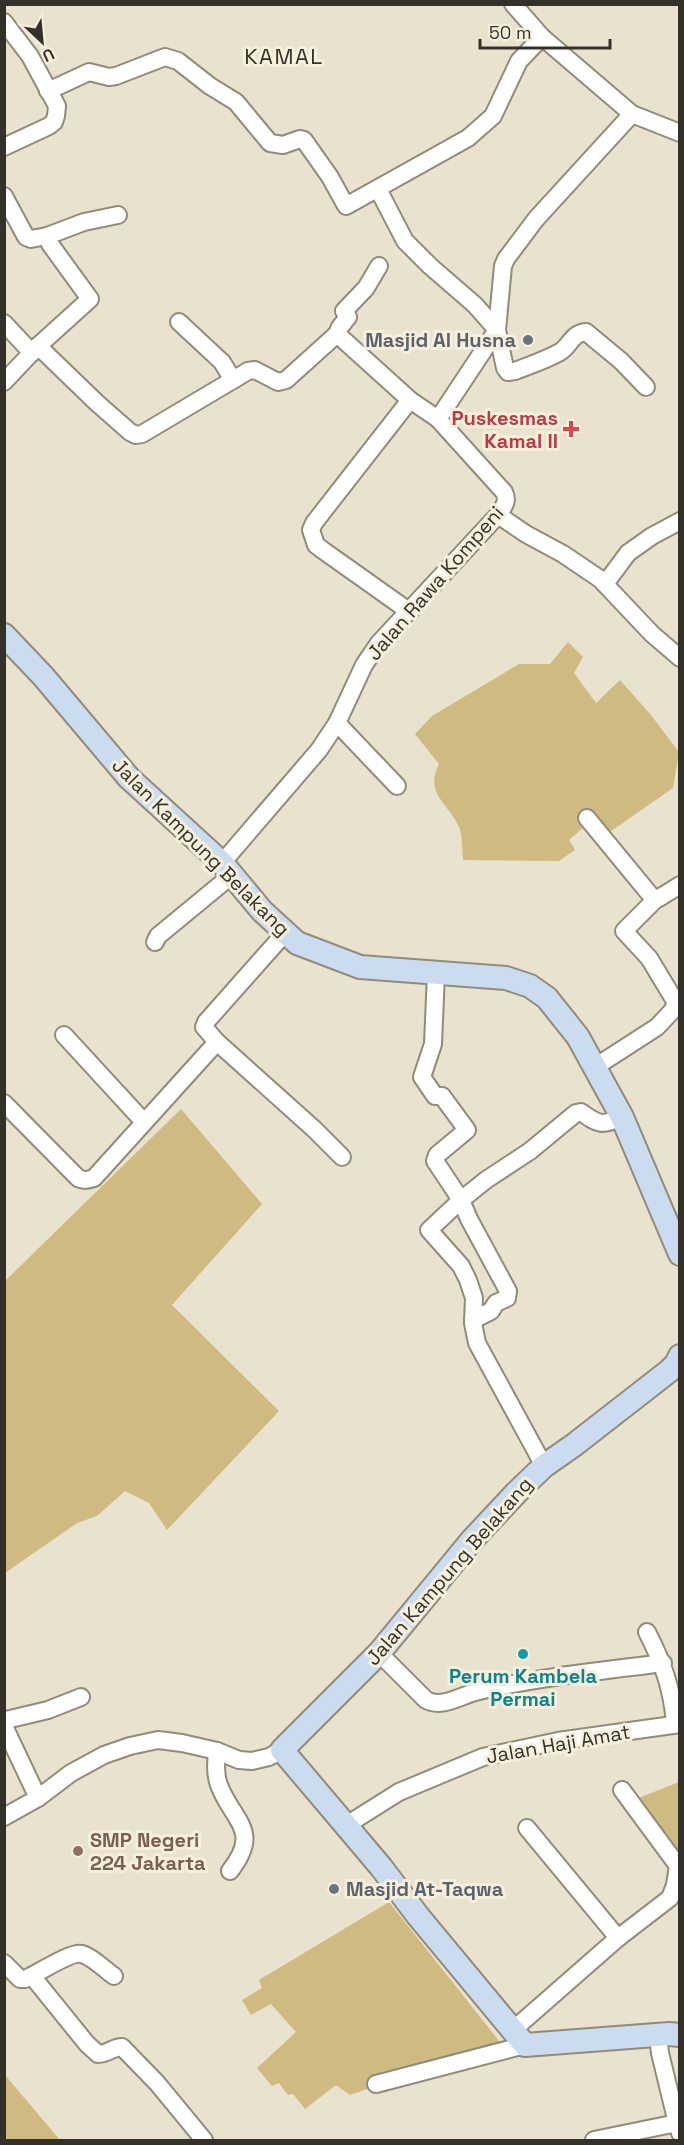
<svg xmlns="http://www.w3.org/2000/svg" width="684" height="2145" viewBox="0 0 684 2145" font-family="'Space Grotesk',sans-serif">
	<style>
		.green { fill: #cfba81 }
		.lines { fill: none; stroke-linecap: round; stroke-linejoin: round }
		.street-casing { stroke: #918b79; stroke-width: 20 }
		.secondary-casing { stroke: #918b79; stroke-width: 26 }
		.street { stroke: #fff; stroke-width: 16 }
		.secondary { stroke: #ccdcf0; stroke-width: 22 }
		.worship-dot { fill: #6b7280; stroke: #f6efdc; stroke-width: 2 }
		.health-dot { fill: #e0444e; stroke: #f6efdc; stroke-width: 2 }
		.culture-dot { fill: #0f9aa8; stroke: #f6efdc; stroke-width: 2 }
		.education-dot { fill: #8d6e63; stroke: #f6efdc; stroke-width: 2 }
		.labels { text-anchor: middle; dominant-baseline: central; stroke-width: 6; stroke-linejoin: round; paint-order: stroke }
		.worship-label { font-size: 20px; font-weight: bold; fill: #5b616d; stroke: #f6efdc; text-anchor: end }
		.health-label { font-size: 20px; font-weight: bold; fill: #be3a42; stroke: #f6efdc; text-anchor: end }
		.street-label { font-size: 20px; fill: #34312a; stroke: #f6efdc }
		.culture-label { font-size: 20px; font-weight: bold; fill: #0d838f; stroke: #f6efdc }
		.education-label { font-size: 20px; font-weight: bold; fill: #785e54; stroke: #f6efdc; text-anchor: start }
		.quarter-label { font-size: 22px; letter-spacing: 1.5px; fill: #34312a; stroke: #f6efdc }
	</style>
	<rect width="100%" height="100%" fill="#e9e2cf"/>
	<!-- green -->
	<g class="green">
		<path d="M568,642L583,657L574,673L596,703L620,680L651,715L679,752L673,788L607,834L593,819L569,840L575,850L559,861L463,860C462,850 463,836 459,827C448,802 424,794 439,764L415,734L432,716L519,664H550Z"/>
		<path d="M181,1109L262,1204L172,1305L279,1411L167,1530L149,1503L125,1491L97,1516L77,1523L5,1573V1281Z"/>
		<path d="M679,1782V1862L631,1801Z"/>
		<path d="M389,1902L500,2042L350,2095L336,2085L305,2109L293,2094L288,2095L279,2083L272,2086L257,2068L296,2032L271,2004L251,2015L242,2000L262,1988L259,1980Z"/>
		<path d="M5,2075L60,2140H5Z"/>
	</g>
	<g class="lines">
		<defs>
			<g id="street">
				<path d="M4,22L30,56L57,106L56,116L54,122L49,126L4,147"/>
				<path d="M48,91L89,72L109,77L116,76L165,57L178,61L210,86L236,102L270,143L283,145L300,139L304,140L330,177L346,206L468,138L493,116L519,61L542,37"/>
				<path d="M632,114L680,133"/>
				<path d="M378,189L405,241L430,266L475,305L497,330L505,368L508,372L515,371C530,365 546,360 560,352C570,346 572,333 586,332L621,361L646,387"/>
				<path d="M4,196L26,237L31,239L47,236"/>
				<path d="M179,322L222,362L233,380"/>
				<path d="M4,323L32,353"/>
				<path d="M337,334L340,327L348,317L344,311L366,288L379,266"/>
				<path d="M38,346L90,299L50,244L47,236L84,222L118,215"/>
				<path d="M4,382L38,346L97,403L130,432L136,435L142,434L248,371L255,370L278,382L286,380L337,334L410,400L438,419"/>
				<path d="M498,515L526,534L563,554L600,579L652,634L680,658"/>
				<path d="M605,584L628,553L652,536L680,521"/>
				<path d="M410,612L324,551L316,545L311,530L314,523L410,400"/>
				<path d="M337,723L397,786"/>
				<path d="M587,818L652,897L659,898L680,885"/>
				<path d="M222,863L319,750L337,723L364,665L379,643L498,515C503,507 509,502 504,492L438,419L497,330L503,266L506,259L536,219L632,114L542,37L513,4"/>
				<path d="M285,933L206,1022L204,1027L217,1042L314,1129L342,1157"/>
				<path d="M155,942L158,936L232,875"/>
				<path d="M436,973L433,1044L422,1077L435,1096H442L467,1130L437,1155L435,1161L461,1200L469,1219L508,1291L507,1298L496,1303L491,1311L473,1320"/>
				<path d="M64,1035L144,1122"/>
				<path d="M595,1067L657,1027L672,1011L675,1005V1001L649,958L624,931L656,899"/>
				<path d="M4,1103L78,1178C84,1181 88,1180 94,1178L217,1042"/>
				<path d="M544,1466L477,1343L473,1323L474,1298L468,1280L461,1266L429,1230L461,1200L486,1180L530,1151L576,1113L581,1112C599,1125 602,1126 622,1117"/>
				<path d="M647,1632C663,1663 672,1688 675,1723"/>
				<path d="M379,1653L426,1700C443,1709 461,1695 479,1691C539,1677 601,1671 663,1663"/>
				<path d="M4,1725L6,1720L48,1710L81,1697"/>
				<path d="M4,1726L38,1798"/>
				<path d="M217,1751C216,1763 215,1774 219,1785C233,1822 262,1830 230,1871"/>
				<path d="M4,1817L38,1798L71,1773L104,1755L130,1746L158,1740L182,1743L217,1751L239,1760L252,1761L269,1757L282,1750"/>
				<path d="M345,1826L399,1792L483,1757L558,1741L680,1724"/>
				<path d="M527,1828L618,1938"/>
				<path d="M4,1963L20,1979H25C37,1974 71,1951 82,1954C93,1957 105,1970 114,1976"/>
				<path d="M32,1976L87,2044L98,2054C108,2054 113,2047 122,2047L157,2083L204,2140"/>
				<path d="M513,2030L618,1938L670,1898L675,1885L678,1866L622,1790"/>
				<path d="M658,2035L660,2053L677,2123"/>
				<path d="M376,2084L525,2045"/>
				<path d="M594,2140L677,2123L680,2133"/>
			</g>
			<g id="secondary">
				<path d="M4,635L43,676L129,778L222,863L262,911L297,943L360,967L506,978L530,986L547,998L578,1037L622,1117L680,1254"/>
				<path d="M680,1356L676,1364L669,1371L574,1445L544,1466L516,1493L472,1540L379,1653L282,1750L381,1867L418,1916L525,2045L669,2034L680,2035"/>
			</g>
		</defs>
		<!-- street casing -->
		<use href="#street" class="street-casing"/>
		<!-- secondary casing -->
		<use href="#secondary" class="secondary-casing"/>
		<!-- street -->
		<use href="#street" class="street"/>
		<!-- secondary -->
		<use href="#secondary" class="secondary"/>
	</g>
	<!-- markers -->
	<g class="worship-dot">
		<circle cx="528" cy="340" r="6"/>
		<circle cx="334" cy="1889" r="6"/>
	</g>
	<path class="health-dot" d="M568 420h6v6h6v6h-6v6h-6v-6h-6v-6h6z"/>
	<circle class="culture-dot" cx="523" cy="1654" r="6"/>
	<circle class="education-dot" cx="78" cy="1851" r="6"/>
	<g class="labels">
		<!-- worship labels -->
		<g class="worship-label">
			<text x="516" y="340">Masjid Al Husna</text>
			<text x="346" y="1889" text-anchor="start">Masjid At-Taqwa</text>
		</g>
		<!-- health labels -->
		<g class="health-label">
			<text x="558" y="418">Puskesmas<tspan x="558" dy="23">Kamal II</tspan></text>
		</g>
		<!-- street labels -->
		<g class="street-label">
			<text transform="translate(435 583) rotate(-49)">Jalan Rawa Kompeni</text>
			<text transform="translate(201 847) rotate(45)">Jalan Kampung Belakang</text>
			<text transform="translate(449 1571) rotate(-49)">Jalan Kampung Belakang</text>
			<text transform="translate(558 1744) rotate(-10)">Jalan Haji Amat</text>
		</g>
		<!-- culture labels -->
		<g class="culture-label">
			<text x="523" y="1676">Perum Kambela<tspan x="523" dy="23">Permai</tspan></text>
		</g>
		<!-- education labels -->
		<g class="education-label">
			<text x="90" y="1840">SMP Negeri<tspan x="90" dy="23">224 Jakarta</tspan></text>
		</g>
		<!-- quarter labels -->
		<g class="quarter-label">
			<text x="284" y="56">KAMAL</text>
		</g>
	</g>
	<!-- border -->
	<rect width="684" height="2145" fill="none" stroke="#34312a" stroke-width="12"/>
	<!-- north arrow -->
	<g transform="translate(42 42) rotate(154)" stroke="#f6efdc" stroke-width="4.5" paint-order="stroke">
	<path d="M0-4.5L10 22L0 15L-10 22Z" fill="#34312a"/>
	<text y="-9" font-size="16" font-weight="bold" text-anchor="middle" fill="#34312a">U</text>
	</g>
	<!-- scale -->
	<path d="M480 39v9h130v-9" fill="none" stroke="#34312a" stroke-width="3"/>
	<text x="489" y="39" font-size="18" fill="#34312a" stroke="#f6efdc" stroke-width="4.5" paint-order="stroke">50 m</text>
</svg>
